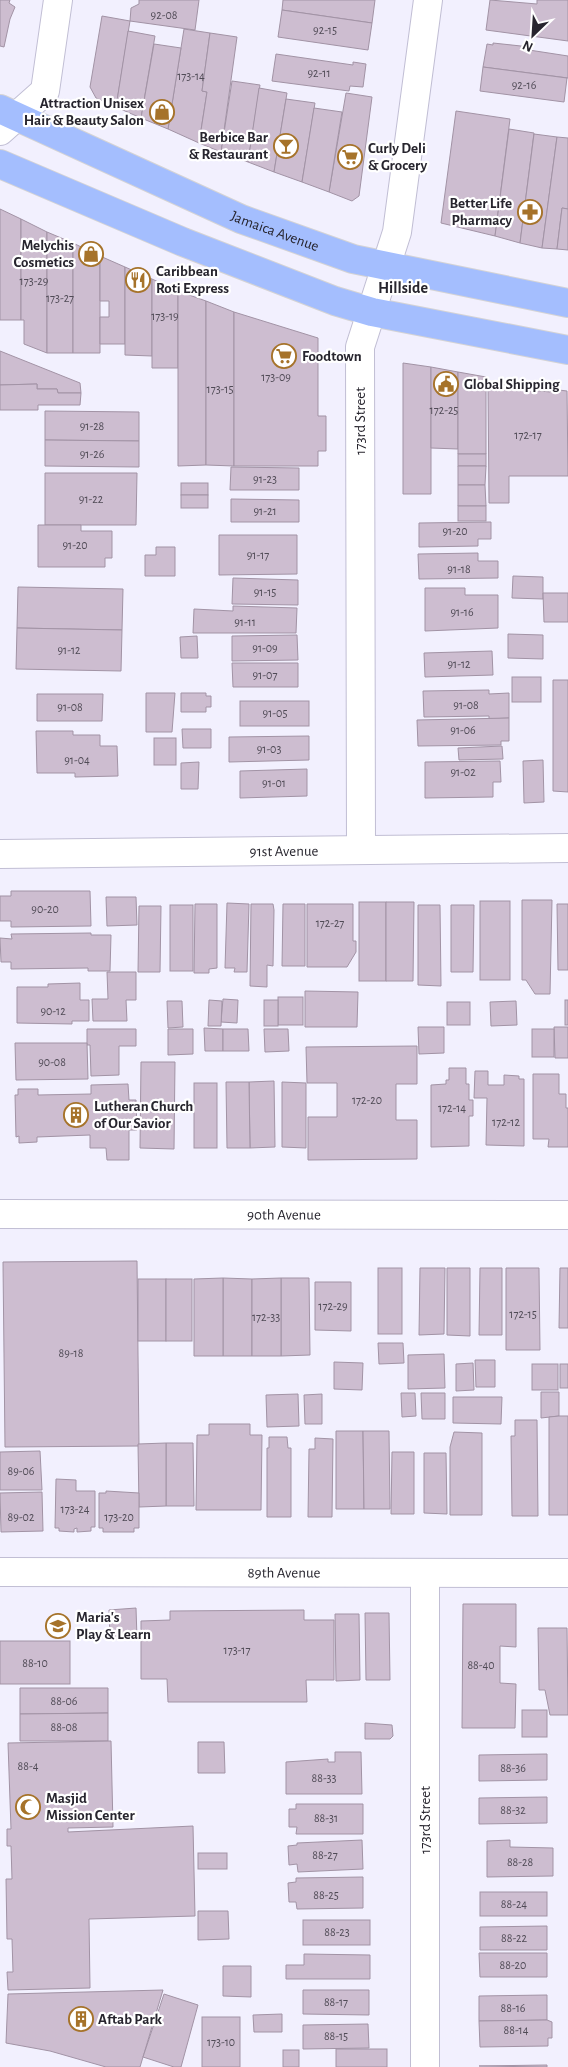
<svg xmlns="http://www.w3.org/2000/svg" width="568" height="2067" viewBox="0 0 568 2067" font-family="'Alegreya Sans',sans-serif">
	<style>
		.building { fill: #cdbdd0; stroke: #a293a5 }
		.lines { fill: none; stroke-linecap: round; stroke-linejoin: round }
		.street-casing { stroke: #c1bed4; stroke-width: 30 }
		.primary-casing { stroke: #d4d3d5; stroke-width: 30 }
		.street { stroke: #fff; stroke-width: 28 }
		.primary { stroke: #a4befe; stroke-width: 28 }
		.labels { text-anchor: middle; dominant-baseline: central; stroke-width: 4.5; stroke-linejoin: round; paint-order: stroke }
		.number-label { font-size: 12px; fill: #504b56 }
		.poi-label { font-size: 15px; font-weight: bold; fill: #27252e; stroke: #fff; text-anchor: start }
		.street-label { font-size: 15px; fill: #27252e; stroke: #fff }
		.neighbourhood-label { font-size: 16px; font-weight: bold; fill: #27252e; stroke: #fff }
	</style>
	<rect width="100%" height="100%" fill="#f2f0fe"/>
	<!-- building -->
	<g class="building">
		<path d="M0,0H10L9,3L15,7L10,19L4,47L0,46Z"/>
		<path d="M139,0H199L195,30L130,21L131,8L139,4Z"/>
		<path d="M283,0H375L372,23L282,10Z"/>
		<path d="M490,0L537,4V0H568V41L486,30Z"/>
		<path d="M282,10L372,23L368,50L278,37Z"/>
		<path d="M102,16L130,21L116,107L96,98L90,87Z"/>
		<path d="M184,29L210,33L202,91L207,92L199,143L168,129Z"/>
		<path d="M128,31L155,36L141,118L116,107Z"/>
		<path d="M210,33L237,37L221,152L199,143L207,92L202,91Z"/>
		<path d="M493,43L530,47L529,50L568,56V78L483,67L487,44L493,45Z"/>
		<path d="M154,44L181,48L168,129L141,118Z"/>
		<path d="M276,54L353,65V62L366,64L363,87L350,86L349,91L272,81Z"/>
		<path d="M483,67L567,78L564,102L480,91Z"/>
		<path d="M232,81L260,85L248,162L221,152Z"/>
		<path d="M259,88L287,93L274,172L248,162Z"/>
		<path d="M346,93L372,97L359,196L352,201L329,192Z"/>
		<path d="M286,99L315,103L302,182L274,172Z"/>
		<path d="M314,108L342,112L329,192L302,182Z"/>
		<path d="M456,111L510,119L495,236L441,223Z"/>
		<path d="M509,129L534,133L520,243L495,236Z"/>
		<path d="M534,134L557,137L542,248L520,243Z"/>
		<path d="M557,137L568,138V209L562,208L557,249L542,248Z"/>
		<path d="M562,208L568,209V250L557,249Z"/>
		<path d="M0,209L21,219V320H0Z"/>
		<path d="M21,219L47,232V353L24,344V320H21Z"/>
		<path d="M47,232L73,243V353H47Z"/>
		<path d="M73,243L100,256V353H73Z"/>
		<path d="M100,256L125,267V344H100V317H109V301H100Z"/>
		<path d="M125,267L152,279V356L125,355Z"/>
		<path d="M152,279L178,291V368H152Z"/>
		<path d="M178,291L206,301V465L178,466Z"/>
		<path d="M206,301L234,312V466L206,465Z"/>
		<path d="M234,312L318,338V416H326V451H318V466H234Z"/>
		<path d="M0,351L80,383L81,393H58L57,389H37V384L0,385Z"/>
		<path d="M403,363L431,367V494H403Z"/>
		<path d="M431,367L458,372V449L431,448Z"/>
		<path d="M458,372L486,377V454H458Z"/>
		<path d="M488,383L519,387L520,384L532,387V390L550,392L551,389L567,391L568,476H509V503H489Z"/>
		<path d="M37,384V389H57L58,393H81L80,405H38V410H0V385Z"/>
		<path d="M45,411L139,412V441L45,440Z"/>
		<path d="M45,440L139,441V467L45,466Z"/>
		<rect x="458" y="454" width="28" height="12"/>
		<path d="M458,466H486L485,485H458Z"/>
		<path d="M231,467L299,468V490H230Z"/>
		<path d="M45,473H137L136,525H45Z"/>
		<rect x="181" y="483" width="27" height="12"/>
		<path d="M458,485H485L486,506H458Z"/>
		<rect x="181" y="495" width="27" height="13"/>
		<path d="M231,499L299,500V522H231Z"/>
		<rect x="458" y="506" width="28" height="15"/>
		<path d="M491,522V539H478V546L419,547V523Z"/>
		<path d="M38,525H81V531H112V558H105V567H38Z"/>
		<path d="M219,535H297V574L219,575Z"/>
		<path d="M156,547H175V576H145V555H156Z"/>
		<path d="M478,553V561H498V578L419,579L418,554Z"/>
		<path d="M513,576L543,577V599L512,598Z"/>
		<path d="M233,578L298,580V605L232,604Z"/>
		<path d="M18,587L123,589L122,630L17,628Z"/>
		<path d="M425,588H465V595H498V628L425,631Z"/>
		<path d="M543,593H568V622H544Z"/>
		<path d="M233,606L297,608L296,633H193L194,609L233,611Z"/>
		<path d="M17,628L122,630L121,671L16,669Z"/>
		<path d="M508,634L543,635V659L508,658Z"/>
		<path d="M297,635L298,660L232,661V636Z"/>
		<path d="M197,636L198,658H181L180,637Z"/>
		<path d="M492,651L493,675L425,677L424,653Z"/>
		<path d="M232,663H298V687H233Z"/>
		<rect x="512" y="677" width="29" height="25"/>
		<path d="M553,680H568V792L553,791Z"/>
		<path d="M489,690V694L509,693V718L489,719V716L424,717L423,691Z"/>
		<path d="M146,693H175L172,732H146Z"/>
		<path d="M181,693H206V696H211V707H206V712H181Z"/>
		<path d="M37,694H103L102,721H37Z"/>
		<rect x="240" y="701" width="69" height="25"/>
		<path d="M509,718V741H501V745L418,746L417,720Z"/>
		<path d="M182,729H211V748H183Z"/>
		<path d="M36,731H73V735H100V746H117L118,776L75,777V773H37Z"/>
		<path d="M309,736V760L229,762V737Z"/>
		<rect x="154" y="738" width="22" height="27"/>
		<path d="M502,746L503,759L459,760L458,748Z"/>
		<path d="M543,760L544,802L524,803L523,761Z"/>
		<path d="M500,761L501,782H493V797L425,798V762Z"/>
		<path d="M199,762L198,789H181V763Z"/>
		<path d="M307,769V796L240,798V771Z"/>
		<path d="M11,891H90L91,926L11,927V921H0V896H11Z"/>
		<path d="M106,897H136L137,925L107,926Z"/>
		<path d="M522,900H552L550,994H535L526,980H522Z"/>
		<rect x="480" y="901" width="30" height="79"/>
		<rect x="359" y="902" width="27" height="79"/>
		<path d="M386,902H414L413,981H386Z"/>
		<path d="M227,903L249,904L247,972H234L235,968H225Z"/>
		<path d="M195,904H217V968L209,969V973H194Z"/>
		<path d="M251,904H273L274,910L273,966L267,965V987L250,986Z"/>
		<path d="M283,904H305V966H282Z"/>
		<path d="M307,904H353V941H356V952L347,967H307Z"/>
		<path d="M557,904H568V970H558Z"/>
		<rect x="170" y="905" width="23" height="66"/>
		<path d="M418,905H440L441,986L418,985Z"/>
		<path d="M451,905H474L473,972H451Z"/>
		<path d="M139,906H161L160,972H138Z"/>
		<path d="M91,933V935H111L110,971H88V968L11,969V962H1L0,938L12,939L11,934Z"/>
		<path d="M107,972H136V1000H126L127,1021H93L92,999H108Z"/>
		<path d="M80,983V1000H89V1021H72V1024L17,1023V987H48V984Z"/>
		<path d="M305,991L358,992L357,1027H305Z"/>
		<rect x="278" y="997" width="25" height="28"/>
		<path d="M223,999L238,1000L237,1023L221,1022Z"/>
		<path d="M209,1000L222,1001L221,1026H208Z"/>
		<rect x="264" y="1000" width="14" height="26"/>
		<rect x="565" y="1000" width="3" height="25"/>
		<path d="M167,1001H182L183,1027L168,1028Z"/>
		<path d="M516,1001L517,1025L491,1026L490,1002Z"/>
		<rect x="447" y="1002" width="23" height="23"/>
		<path d="M418,1027H444V1053L419,1054Z"/>
		<path d="M554,1027H568V1058H555Z"/>
		<path d="M204,1028L223,1029V1051H205Z"/>
		<path d="M87,1029H136V1046H119V1075L91,1076L90,1045H87Z"/>
		<path d="M168,1029H193V1054L168,1055Z"/>
		<path d="M223,1029H248L249,1051H223Z"/>
		<path d="M264,1029H288L289,1051L265,1052Z"/>
		<rect x="532" y="1029" width="22" height="28"/>
		<path d="M15,1043H87L88,1079L16,1080Z"/>
		<path d="M417,1046V1084H396V1120H417V1159L308,1160V1117H337V1083H307L306,1047Z"/>
		<path d="M141,1062H175L174,1149L140,1148Z"/>
		<path d="M449,1068H466V1084H469V1100H473V1116H469V1146L431,1147V1085L446,1084V1080H449Z"/>
		<path d="M475,1071H488V1085H504V1075L519,1076V1079H524V1146L486,1145L487,1098H474Z"/>
		<path d="M533,1074H559V1094H566V1108H568V1147H548L549,1139H533Z"/>
		<path d="M274,1081L275,1147L250,1148L249,1082Z"/>
		<path d="M226,1082H249L250,1148H227Z"/>
		<path d="M282,1082L306,1083V1148L282,1147Z"/>
		<rect x="194" y="1083" width="23" height="65"/>
		<path d="M128,1084L129,1100H136L137,1130H129V1160H107L106,1148H90V1135L37,1137V1142L19,1143V1136L16,1137L15,1095H18V1089H38V1095L91,1094V1085Z"/>
		<path d="M137,1261L139,1446L5,1447L3,1262Z"/>
		<rect x="378" y="1268" width="24" height="66"/>
		<path d="M420,1268H445L444,1334L419,1335Z"/>
		<path d="M447,1268H470V1336L447,1335Z"/>
		<path d="M480,1268H502V1335H479Z"/>
		<path d="M506,1268H539L540,1350H506Z"/>
		<path d="M560,1268H568V1328H559Z"/>
		<path d="M223,1278L252,1279V1356H223Z"/>
		<path d="M223,1278V1356H194V1279Z"/>
		<path d="M281,1278H309L310,1355L281,1356Z"/>
		<path d="M281,1278V1356H252V1279Z"/>
		<rect x="138" y="1279" width="28" height="62"/>
		<rect x="166" y="1279" width="26" height="62"/>
		<path d="M315,1282H351V1331L315,1330Z"/>
		<path d="M378,1343H403L404,1363L379,1364Z"/>
		<path d="M444,1354L445,1388L408,1389V1355Z"/>
		<path d="M475,1360H495V1387H476Z"/>
		<path d="M334,1362L363,1363L362,1390L334,1389Z"/>
		<path d="M473,1363L474,1390L456,1391V1364Z"/>
		<rect x="532" y="1364" width="26" height="26"/>
		<rect x="560" y="1364" width="8" height="24"/>
		<path d="M541,1392H559V1416L541,1418Z"/>
		<path d="M401,1393H415L416,1416L402,1417Z"/>
		<path d="M421,1393H445V1419H422Z"/>
		<path d="M298,1394L299,1426L267,1427L266,1395Z"/>
		<path d="M322,1394V1424H305L304,1395Z"/>
		<path d="M453,1397H502L501,1424L453,1423Z"/>
		<path d="M559,1416H568V1515H549V1417Z"/>
		<path d="M515,1420H537L538,1516H512L511,1436H515Z"/>
		<path d="M209,1424H250V1435H262L261,1510H196L197,1435H209Z"/>
		<path d="M336,1431H363L364,1509H336Z"/>
		<path d="M363,1431H389L390,1509H364Z"/>
		<path d="M454,1432L482,1433V1515H450V1447Z"/>
		<path d="M269,1437H287L288,1448H291V1517H267V1448H269Z"/>
		<path d="M315,1438L333,1439L332,1517H308L309,1449H315Z"/>
		<path d="M166,1443H193L194,1506H166Z"/>
		<path d="M166,1443V1506L139,1507L138,1444Z"/>
		<path d="M40,1451L42,1490H0V1452Z"/>
		<path d="M392,1452H414V1514H391Z"/>
		<path d="M424,1453H446L447,1514L424,1513Z"/>
		<path d="M56,1479L76,1480V1491H95V1527H91V1531L77,1532V1528L74,1529V1532L59,1531V1528H55Z"/>
		<path d="M106,1491L139,1493V1528H134V1532H103V1528H99V1493H106Z"/>
		<path d="M42,1492L43,1531L1,1532L0,1493Z"/>
		<path d="M463,1604H516V1647L500,1646V1683L516,1684L515,1728H462Z"/>
		<path d="M136,1608L137,1638L110,1640L109,1610Z"/>
		<path d="M304,1610V1620H334V1680H306L307,1702H168L167,1679H141V1621L170,1620V1611Z"/>
		<path d="M365,1613H389L390,1680H366Z"/>
		<path d="M335,1614H359L360,1680L336,1681Z"/>
		<path d="M538,1628H567L568,1715H550L545,1690H539Z"/>
		<rect x="0" y="1641" width="70" height="43"/>
		<path d="M20,1688H108V1713L20,1714Z"/>
		<rect x="522" y="1710" width="25" height="27"/>
		<path d="M108,1713V1741H20V1714Z"/>
		<path d="M365,1723L392,1725L393,1736L390,1739H365Z"/>
		<path d="M111,1741L113,1827L68,1828V1832L193,1826L195,1916L89,1919L90,1988L8,1990L7,1972H13L12,1939H7L6,1879H12L11,1846H7V1829H11L8,1743Z"/>
		<path d="M198,1742H224L225,1773H198Z"/>
		<path d="M335,1752H361L362,1794H286V1762L328,1759V1762H335Z"/>
		<path d="M547,1754V1780L479,1781V1755Z"/>
		<path d="M547,1797V1823L479,1824V1798Z"/>
		<path d="M296,1804H363V1834H296L297,1827H289V1809H296Z"/>
		<path d="M362,1840L363,1869L298,1872L297,1864L289,1865L288,1846L297,1845V1843Z"/>
		<path d="M510,1840V1847L553,1848V1876L487,1877V1841Z"/>
		<rect x="198" y="1853" width="29" height="16"/>
		<path d="M363,1877V1908L297,1909L296,1902H289L288,1883L296,1882V1878Z"/>
		<rect x="480" y="1892" width="67" height="24"/>
		<path d="M198,1911H228L229,1939L198,1940Z"/>
		<rect x="303" y="1920" width="67" height="25"/>
		<path d="M547,1926V1950H480V1927Z"/>
		<path d="M479,1953H547V1977H480Z"/>
		<path d="M304,1954L370,1955V1979H286V1965H304Z"/>
		<path d="M223,1966H251V1997L223,1996Z"/>
		<path d="M163,1990L140,2067H106L50,2051L6,2043L8,1994Z"/>
		<path d="M303,1990H369V2015L303,2014Z"/>
		<path d="M164,1994L198,2005L181,2067H174L143,2057Z"/>
		<path d="M547,1995V2020L479,2021V1996Z"/>
		<path d="M282,2014V2032H254L253,2015Z"/>
		<rect x="202" y="2017" width="38" height="50"/>
		<path d="M547,2020L552,2022V2038H548V2046L480,2047L479,2021Z"/>
		<path d="M368,2024L369,2048L303,2049V2025Z"/>
		<rect x="336" y="2049" width="51" height="18"/>
		<rect x="283" y="2050" width="16" height="17"/>
		<path d="M547,2065V2067L479,2066Z"/>
	</g>
	<g class="lines">
		<defs>
			<g id="street">
				<path d="M0,131L45,91L58,0"/>
				<path d="M361,849L360,347L397,232L428,0"/>
				<path id="s1" d="M0,854L568,848"/>
				<path id="s2" d="M0,1214L568,1215"/>
				<path id="s3" d="M0,1572L568,1573"/>
				<path d="M425,1574V2067"/>
			</g>
			<g id="primary">
				<path id="s4" d="M0,109L241,219L353,259L568,303"/>
				<path d="M0,164L183,242L335,301L372,312L568,350"/>
			</g>
		</defs>
		<!-- street casing -->
		<use href="#street" class="street-casing"/>
		<!-- primary casing -->
		<use href="#primary" class="primary-casing"/>
		<!-- street -->
		<use href="#street" class="street"/>
		<!-- primary -->
		<use href="#primary" class="primary"/>
	</g>
	<!-- icons -->
	<defs>
		<symbol id="shop-ring" viewBox="-11 -11 22 22"><circle r="9.5" fill="#fff" stroke="#a6732a" stroke-width="1.5"/><path d="M-5-2.5h2.3a2.7 3.5 0 0 1 5.4 0H5L5.5 6h-11ZM-1.5-2.5h3a1.5 2.3 0 0 0-3 0Z" fill="#a6732a"/></symbol>
		<symbol id="bar-ring" viewBox="-11 -11 22 22"><circle r="9.5" fill="#fff" stroke="#a6732a" stroke-width="1.5"/><path d="M-6-5H6L.8 .8V4.5H3.5V6h-7V4.5H-.8V.8Z" fill="#a6732a"/></symbol>
		<symbol id="supermarket-ring" viewBox="-11 -11 22 22"><circle r="9.5" fill="#fff" stroke="#a6732a" stroke-width="1.5"/><path d="M-6-5.5h2.5l.6 2H6L4.5 2H-2.5L-4.4-4H-6ZM-1.5 3.2a1.3 1.3 0 1 0 .1 0ZM3 3.2a1.3 1.3 0 1 0 .1 0Z" fill="#a6732a"/></symbol>
		<symbol id="pharmacy-ring" viewBox="-11 -11 22 22"><circle r="9.5" fill="#fff" stroke="#a6732a" stroke-width="1.5"/><path d="M-2-6h4v4h4v4h-4v4h-4v-4h-4v-4h4Z" fill="#a6732a"/></symbol>
		<symbol id="restaurant-ring" viewBox="-11 -11 22 22"><circle r="9.5" fill="#fff" stroke="#a6732a" stroke-width="1.5"/><path d="M-5-6h1v4h1v-4h1v4h1v-4h1v5L-1.5 .5V6h-2V.5L-5-1ZM5-6V6H3V1.5H1.5Q1.5-4 5-6Z" fill="#a6732a"/></symbol>
		<symbol id="civic-ring" viewBox="-11 -11 22 22"><circle r="9.5" fill="#fff" stroke="#a6732a" stroke-width="1.5"/><path d="M-.6-6.5H3V-4.5H.6V-3L4-1V1h2V6H-6V1h2V-1L-.6-3ZM-1.2 2.5V6h2.4V2.5Z" fill="#a6732a"/></symbol>
		<symbol id="building-ring" viewBox="-11 -11 22 22"><circle r="9.5" fill="#fff" stroke="#a6732a" stroke-width="1.5"/><path d="M-4-6H4V6H1V3H-1V6H-4ZM-2.5-4.3h1.7v1.8h-1.7ZM.8-4.3h1.7v1.8H.8ZM-2.5-1h1.7V.8h-1.7ZM.8-1h1.7V.8H.8Z" fill="#a6732a"/></symbol>
		<symbol id="school-ring" viewBox="-11 -11 22 22"><circle r="9.5" fill="#fff" stroke="#a6732a" stroke-width="1.5"/><path d="M0-5L7-2L0 1L-7-2ZM-4 1L0 2.5L4 1V4Q0 6-4 4Z" fill="#a6732a"/></symbol>
		<symbol id="mosque-ring" viewBox="-11 -11 22 22"><circle r="9.5" fill="#fff" stroke="#a6732a" stroke-width="1.5"/><path d="M3.5-4.9A6 6 0 1 0 3.5 4.9A5 5 0 1 1 3.5-4.9Z" fill="#a6732a"/></symbol>
	</defs>
	<g fill-rule="evenodd">
		<use href="#shop-ring" x="148" y="98" width="28" height="28"/>
		<use href="#bar-ring" x="272" y="132" width="28" height="28"/>
		<use href="#supermarket-ring" x="336" y="143" width="28" height="28"/>
		<use href="#pharmacy-ring" x="516" y="198" width="28" height="28"/>
		<use href="#shop-ring" x="77" y="240" width="28" height="28"/>
		<use href="#restaurant-ring" x="124" y="266" width="28" height="28"/>
		<use href="#supermarket-ring" x="270" y="342" width="28" height="28"/>
		<use href="#civic-ring" x="432" y="370" width="28" height="28"/>
		<use href="#building-ring" x="62" y="1101" width="28" height="28"/>
		<use href="#school-ring" x="44" y="1612" width="28" height="28"/>
		<use href="#mosque-ring" x="14" y="1793" width="28" height="28"/>
		<use href="#building-ring" x="67" y="2005" width="28" height="28"/>
	</g>
	<g class="labels">
		<!-- number labels -->
		<g class="number-label">
			<text x="164" y="15">92-08</text>
			<text x="325" y="30">92-15</text>
			<text x="319" y="73">92-11</text>
			<text x="191" y="76">173-14</text>
			<text x="524" y="85">92-16</text>
			<text x="34" y="281">173-29</text>
			<text x="60" y="298">173-27</text>
			<text x="165" y="316">173-19</text>
			<text x="276" y="377">173-09</text>
			<text x="220" y="389">173-15</text>
			<text x="444" y="410">172-25</text>
			<text x="92" y="426">91-28</text>
			<text x="528" y="435">172-17</text>
			<text x="92" y="454">91-26</text>
			<text x="265" y="479">91-23</text>
			<text x="91" y="499">91-22</text>
			<text x="265" y="511">91-21</text>
			<text x="455" y="531">91-20</text>
			<text x="75" y="545">91-20</text>
			<text x="258" y="555">91-17</text>
			<text x="459" y="569">91-18</text>
			<text x="265" y="592">91-15</text>
			<text x="462" y="612">91-16</text>
			<text x="245" y="622">91-11</text>
			<text x="265" y="648">91-09</text>
			<text x="69" y="650">91-12</text>
			<text x="459" y="664">91-12</text>
			<text x="265" y="675">91-07</text>
			<text x="466" y="705">91-08</text>
			<text x="70" y="707">91-08</text>
			<text x="275" y="713">91-05</text>
			<text x="463" y="730">91-06</text>
			<text x="269" y="749">91-03</text>
			<text x="77" y="760">91-04</text>
			<text x="463" y="772">91-02</text>
			<text x="274" y="783">91-01</text>
			<text x="45" y="909">90-20</text>
			<text x="330" y="923">172-27</text>
			<text x="53" y="1011">90-12</text>
			<text x="52" y="1062">90-08</text>
			<text x="367" y="1100">172-20</text>
			<text x="452" y="1108">172-14</text>
			<text x="506" y="1122">172-12</text>
			<text x="333" y="1306">172-29</text>
			<text x="523" y="1314">172-15</text>
			<text x="266" y="1317">172-33</text>
			<text x="71" y="1353">89-18</text>
			<text x="21" y="1471">89-06</text>
			<text x="75" y="1509">173-24</text>
			<text x="21" y="1517">89-02</text>
			<text x="119" y="1517">173-20</text>
			<text x="237" y="1650">173-17</text>
			<text x="35" y="1663">88-10</text>
			<text x="481" y="1665">88-40</text>
			<text x="64" y="1701">88-06</text>
			<text x="64" y="1727">88-08</text>
			<text x="28" y="1766">88-4</text>
			<text x="513" y="1768">88-36</text>
			<text x="324" y="1778">88-33</text>
			<text x="513" y="1810">88-32</text>
			<text x="326" y="1818">88-31</text>
			<text x="325" y="1855">88-27</text>
			<text x="520" y="1862">88-28</text>
			<text x="326" y="1895">88-25</text>
			<text x="514" y="1904">88-24</text>
			<text x="337" y="1932">88-23</text>
			<text x="514" y="1938">88-22</text>
			<text x="513" y="1965">88-20</text>
			<text x="336" y="2002">88-17</text>
			<text x="513" y="2008">88-16</text>
			<text x="516" y="2030">88-14</text>
			<text x="336" y="2036">88-15</text>
			<text x="221" y="2042">173-10</text>
		</g>
		<!-- poi labels -->
		<g class="poi-label">
			<text x="144" y="103" text-anchor="end">Attraction Unisex<tspan x="144" dy="17">Hair &amp; Beauty Salon</tspan></text>
			<text x="268" y="137" text-anchor="end">Berbice Bar<tspan x="268" dy="17">&amp; Restaurant</tspan></text>
			<text x="368" y="148">Curly Deli<tspan x="368" dy="17">&amp; Grocery</tspan></text>
			<text x="512" y="203" text-anchor="end">Better Life<tspan x="512" dy="17">Pharmacy</tspan></text>
			<text x="74" y="245" text-anchor="end">Melychis<tspan x="74" dy="17">Cosmetics</tspan></text>
			<text x="156" y="271">Caribbean<tspan x="156" dy="17">Roti Express</tspan></text>
			<text x="302" y="356">Foodtown</text>
			<text x="464" y="384">Global Shipping</text>
			<text x="94" y="1106">Lutheran Church<tspan x="94" dy="17">of Our Savior</tspan></text>
			<text x="76" y="1617">Maria's<tspan x="76" dy="17">Play &amp; Learn</tspan></text>
			<text x="46" y="1798">Masjid<tspan x="46" dy="17">Mission Center</tspan></text>
			<text x="98" y="2019">Aftab Park</text>
		</g>
		<!-- street labels -->
		<g class="street-label">
			<text stroke="none"><textPath href="#s4" startOffset="301">Jamaica Avenue</textPath></text>
			<text transform="translate(360 421) rotate(-90)">173rd Street</text>
			<text stroke="none"><textPath href="#s1" startOffset="284">91st Avenue</textPath></text>
			<text stroke="none"><textPath href="#s2" startOffset="284">90th Avenue</textPath></text>
			<text stroke="none"><textPath href="#s3" startOffset="284">89th Avenue</textPath></text>
			<text transform="translate(425 1820) rotate(-90)">173rd Street</text>
		</g>
		<!-- neighbourhood labels -->
		<g class="neighbourhood-label">
			<text x="403" y="288">Hillside</text>
		</g>
	</g>
	<!-- north arrow -->
	<g transform="translate(533 35) rotate(205)" stroke="#ffffff" stroke-width="4" paint-order="stroke">
	<path d="M0-4L9 19L0 12L-9 19Z" fill="#27252e"/>
	<text y="-8" font-size="14" font-weight="bold" text-anchor="middle" fill="#27252e">N</text>
	</g>
</svg>
